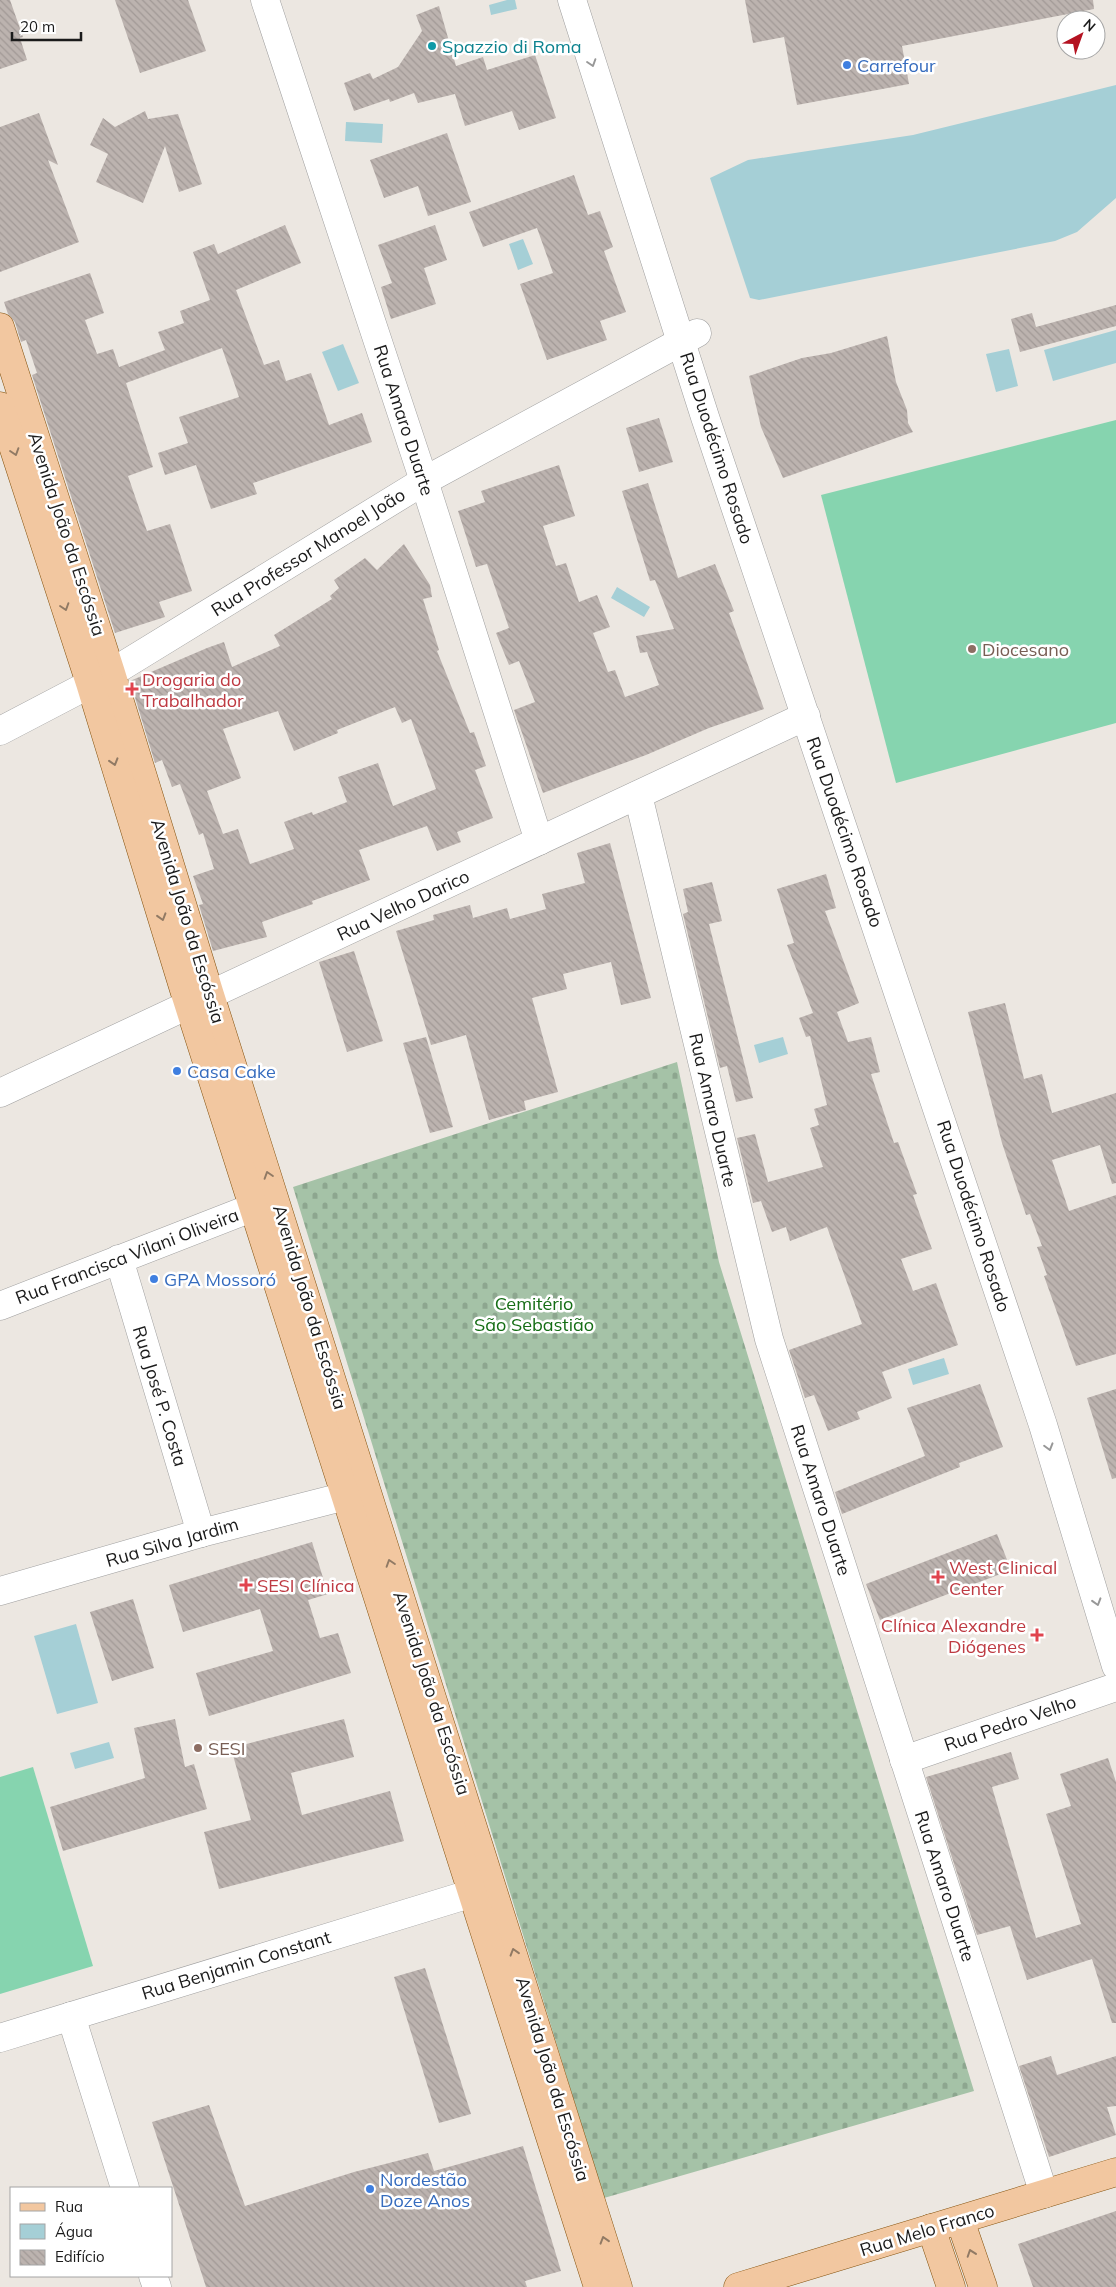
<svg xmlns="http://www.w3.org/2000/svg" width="1116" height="2287" viewBox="0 0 1116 2287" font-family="Mulish,sans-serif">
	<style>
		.cemetery { fill: url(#cemetery-stones) }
		.pitch { fill: #86d4af }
		.water { fill: #a5cfd6 }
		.building { fill: url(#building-back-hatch); fill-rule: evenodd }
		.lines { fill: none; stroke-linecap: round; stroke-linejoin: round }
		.minor-casing { stroke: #9f9f9f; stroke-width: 29 }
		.major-casing { stroke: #84520e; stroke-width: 29 }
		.minor { stroke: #fff; stroke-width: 28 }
		.major { stroke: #f2c7a0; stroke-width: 28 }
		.oneway { stroke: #989898 }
		.oneway2 { stroke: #917a64 }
		.culture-dot { fill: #0f9aa8; stroke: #fff; stroke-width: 2 }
		.shop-dot { fill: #3f7fe0; stroke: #fff; stroke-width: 2 }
		.education-dot { fill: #8d6e63; stroke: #fff; stroke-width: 2 }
		.health-dot { fill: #e0444e; stroke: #fff; stroke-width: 2 }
		.labels { text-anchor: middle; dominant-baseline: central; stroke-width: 5; stroke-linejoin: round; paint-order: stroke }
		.culture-label { font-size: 18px; fill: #0d838f; stroke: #fff; text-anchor: start }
		.shop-label { font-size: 18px; fill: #366cbe; stroke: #fff; text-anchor: start }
		.street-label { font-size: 18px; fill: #1b1b1b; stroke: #fff }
		.education-label { font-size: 18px; fill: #785e54; stroke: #fff; text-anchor: start }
		.health-label { font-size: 18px; fill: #be3a42; stroke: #fff; text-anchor: start }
		.park-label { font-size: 18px; fill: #156d15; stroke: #fff }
	</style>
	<defs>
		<pattern id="cemetery-stones" width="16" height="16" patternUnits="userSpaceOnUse" patternTransform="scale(1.25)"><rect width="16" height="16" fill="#a5c2a7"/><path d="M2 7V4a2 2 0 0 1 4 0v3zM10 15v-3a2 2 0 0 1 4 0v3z" fill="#8da68f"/></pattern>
		<pattern id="building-back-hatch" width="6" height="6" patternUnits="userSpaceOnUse" patternTransform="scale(1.25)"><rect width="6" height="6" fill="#bcb3af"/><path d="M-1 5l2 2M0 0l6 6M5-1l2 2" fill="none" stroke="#a19996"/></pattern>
	</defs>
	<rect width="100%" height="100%" fill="#ece7e1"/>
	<!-- cemetery -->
	<path class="cemetery" d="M677,1062L719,1262L974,2091L604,2198L293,1187Z"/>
	<!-- pitch -->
	<g class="pitch">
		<path d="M1116,420V723L896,783L821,495Z"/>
		<path d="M33,1767L93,1966L0,1994V1777Z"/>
	</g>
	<!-- water -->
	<g class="water">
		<path d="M507,0H515L517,9L491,15L489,5Z"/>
		<path d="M1116,85V198L1077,232L1055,241L759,300L750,298L710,178L748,160L913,135Z"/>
		<path d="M346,122L383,124L382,143L345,141Z"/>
		<path d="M523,239L533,264L518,270L509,244Z"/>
		<path d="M1116,330V363L1053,381L1044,350Z"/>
		<path d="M343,344L359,383L338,391L322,352Z"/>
		<path d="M1009,349L1018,386L996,392L986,354Z"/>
		<path d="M617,587L650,607L644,617L611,598Z"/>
		<path d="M783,1037L788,1054L759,1063L754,1045Z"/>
		<path d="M944,1358L949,1374L913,1385L908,1369Z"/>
		<path d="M76,1624L98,1703L57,1714L34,1636Z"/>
		<path d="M109,1742L114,1758L75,1769L70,1753Z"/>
	</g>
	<!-- building -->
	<g class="building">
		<path d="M0,0H10L23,37L20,38L27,60L0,69Z"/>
		<path d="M115,0H188L206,51L140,73Z"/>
		<path d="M745,0H1093L1094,9L902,46L909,84L797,105L784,37L753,43Z"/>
		<path d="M439,6L456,66L483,57L487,70L535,55L556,118L519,130L512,111L465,126L455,94L418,103L414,93L390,102L389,99L354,111L344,83L370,73L373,79L398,67L422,31L416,15Z"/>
		<path d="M145,111L148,119L178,114L202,184L179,192L165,146L143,203L96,182L108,154L90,145L103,118L115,127Z"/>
		<path d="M39,113L58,165L48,160L79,242L0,272V127Z"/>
		<path d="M447,133L471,202L428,216L418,186L384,198L370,160Z"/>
		<path d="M574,175L588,215L600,211L613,247L604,251L626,312L600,321L607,340L547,360L520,284L553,273L537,228L483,247L469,212Z"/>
		<path d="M285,225L301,263L236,290L264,365L279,360L286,381L311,373L329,425L362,413L372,442L253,483L257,494L211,509L196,465L165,475L158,453L188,443L179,417L239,397L222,348L126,383L153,467L128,476L147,531L170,524L192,591L159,602L165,617L115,633L32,375L37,373L26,340L21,342L15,322L8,314L4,302L90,273L104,313L85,320L97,354L113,349L119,367L165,350L158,332L184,323L180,311L210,300L193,252L214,244L218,254Z"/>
		<path d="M435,225L447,260L424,268L436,304L391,319L381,287L392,283L378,245Z"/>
		<path d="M1116,305V326L1020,352L1011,319L1032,313L1036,327Z"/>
		<path d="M887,336L896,382L907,410L908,423L913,432L783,478L761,427L749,376L802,358L831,353Z"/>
		<path d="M659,418L673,462L639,472L626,428Z"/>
		<path d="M559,465L575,516L543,526L556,566L566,563L579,602L597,595L610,627L593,633L608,672L615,670L625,697L659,685L647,652L640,653L636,636L674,629L655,580L650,581L622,491L648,483L678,578L715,564L734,611L729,613L764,709L709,728L646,755L543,793L514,710L535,702L519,661L509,665L496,633L509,628L487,564L476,567L458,511L485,502L481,491Z"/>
		<path d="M404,544L430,585L432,597L423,599L439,650L437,651L470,733L474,732L486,766L475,770L493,818L457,832L461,842L437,851L427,826L359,850L370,880L312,901L313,904L262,922L267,937L213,951L199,905L203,904L193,876L214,869L203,833L199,835L180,784L172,787L162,760L155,763L130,681L207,648L224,642L232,667L280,646L274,635L332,599L330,596L339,588L334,580L365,558L377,570ZM395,707L402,723L411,719L436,789L393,806L378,763L338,777L347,802L313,815L312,812L284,822L294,849L250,864L238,829L223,834L207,791L241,778L223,729L278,711L294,751L338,733L337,730Z"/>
		<path d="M610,843L651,998L621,1005L611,962L563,974L567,989L532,998L558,1092L524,1101L526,1110L489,1120L466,1035L431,1045L396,931L434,920L433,915L470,905L473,918L507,908L510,919L546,909L542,894L585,883L577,853Z"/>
		<path d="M826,874L836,908L825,911L859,1003L837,1012L848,1042L871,1037L880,1072L871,1074L894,1143L898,1142L917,1194L913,1195L932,1249L901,1259L913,1291L936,1283L958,1345L882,1372L892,1398L857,1412L860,1419L828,1431L814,1395L805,1398L789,1350L862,1324L827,1227L790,1241L786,1227L772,1232L761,1201L753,1203L737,1138L755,1134L768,1182L823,1167L810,1128L819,1125L814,1109L827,1105L810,1036L806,1037L799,1018L813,1013L787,945L794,943L777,889Z"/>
		<path d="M712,882L722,921L709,924L753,1098L736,1102L727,1066L720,1068L683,914L688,912L683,889Z"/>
		<path d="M354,951L383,1041L347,1052L319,962Z"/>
		<path d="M1005,1003L1024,1079L1042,1074L1052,1113L1116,1093V1183L1112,1184L1100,1145L1052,1160L1069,1211L1116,1195V1354L1076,1366L1044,1276L1047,1275L1037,1247L1042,1246L1030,1214L1026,1215L1002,1143L968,1012Z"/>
		<path d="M426,1037L453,1127L430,1133L403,1043Z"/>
		<path d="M980,1384L1003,1447L959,1463L960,1467L842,1514L835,1492L925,1456L907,1408Z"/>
		<path d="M1116,1389V1478L1112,1479L1087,1398Z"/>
		<path d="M997,1534L1011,1570L880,1620L866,1584Z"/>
		<path d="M312,1542L328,1594L308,1600L320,1638L338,1633L351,1673L209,1716L196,1673L273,1651L260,1609L183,1632L169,1585Z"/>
		<path d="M133,1599L154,1668L112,1681L90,1612Z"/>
		<path d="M175,1719L185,1767L194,1764L207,1809L63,1851L50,1807L145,1778L134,1728Z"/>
		<path d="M344,1719L354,1757L291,1773L302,1815L390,1791L404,1841L219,1889L204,1832L251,1820L231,1748Z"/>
		<path d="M1011,1752L1019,1779L992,1787L1036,1938L1081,1924L1046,1814L1071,1806L1060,1774L1108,1758L1116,1782V2023H1112L1092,1959L1027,1980L1010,1926L977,1935L926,1777Z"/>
		<path d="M425,1968L471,2114L439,2123L394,1977Z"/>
		<path d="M1051,2056L1057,2075L1116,2056V2106L1107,2107L1116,2135L1049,2157L1019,2066Z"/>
		<path d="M209,2105L245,2206L354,2172L428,2153L434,2171L523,2146L561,2271L525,2281L527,2287H206L152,2122Z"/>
		<path d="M1116,2211V2287H1033L1018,2244Z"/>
	</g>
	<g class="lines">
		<defs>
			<g id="minor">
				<path d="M265,0L424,481L539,841"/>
				<path d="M572,0L705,417L1043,1425L1116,1666"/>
				<path d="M0,731L111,673L424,481L697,333"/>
				<path d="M638,795L769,1339L1044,2194"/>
				<path d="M0,1093L806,716"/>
				<path d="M119,1259L201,1533"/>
				<path d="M0,1306L254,1207"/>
				<path d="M0,1591L201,1533L346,1496"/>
				<path d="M904,1760L1116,1687"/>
				<path d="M71,2016L125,2188"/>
				<path d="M0,2038L473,1893"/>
				<path d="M153,2276L157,2287"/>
			</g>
			<g id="major">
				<path d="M0,327L111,673L210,995L618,2287"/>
				<path d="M0,406L90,683L185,993L598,2287"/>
				<path d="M960,2220L983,2287"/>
				<path d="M931,2228L951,2287"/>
				<path d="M738,2287L1116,2172"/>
			</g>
		</defs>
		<!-- minor casing -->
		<use href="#minor" class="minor-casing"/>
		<!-- major casing -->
		<use href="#major" class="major-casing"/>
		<!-- minor -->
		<use href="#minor" class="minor"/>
		<!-- major -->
		<use href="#major" class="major"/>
	</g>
	<!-- one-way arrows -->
	<defs><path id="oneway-chevron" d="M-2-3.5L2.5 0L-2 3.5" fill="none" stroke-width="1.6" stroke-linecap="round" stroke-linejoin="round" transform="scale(1.25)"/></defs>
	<g class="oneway">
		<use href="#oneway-chevron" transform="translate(592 63) rotate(72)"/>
		<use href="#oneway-chevron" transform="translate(1049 1447) rotate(74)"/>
		<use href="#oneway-chevron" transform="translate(1097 1602) rotate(73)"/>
	</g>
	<g class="oneway2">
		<use href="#oneway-chevron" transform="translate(15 452) rotate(72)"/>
		<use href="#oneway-chevron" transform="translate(65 607) rotate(72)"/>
		<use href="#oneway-chevron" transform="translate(114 762) rotate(73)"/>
		<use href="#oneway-chevron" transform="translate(162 917) rotate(73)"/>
		<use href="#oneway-chevron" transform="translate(268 1175) rotate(-108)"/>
		<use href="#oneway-chevron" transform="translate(390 1563) rotate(-108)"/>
		<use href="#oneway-chevron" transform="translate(514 1952) rotate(-107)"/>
		<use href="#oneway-chevron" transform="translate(604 2240) rotate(-107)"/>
		<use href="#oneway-chevron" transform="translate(971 2253) rotate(-109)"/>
	</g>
	<!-- markers -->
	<circle class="culture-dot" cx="432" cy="46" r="5"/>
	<g class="shop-dot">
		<circle cx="847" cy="65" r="5"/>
		<circle cx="177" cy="1071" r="5"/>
		<circle cx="154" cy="1279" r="5"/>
		<circle cx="370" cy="2189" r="5"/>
	</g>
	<g class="education-dot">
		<circle cx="972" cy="649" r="5"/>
		<circle cx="198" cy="1748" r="5"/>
	</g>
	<g class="health-dot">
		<path d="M129.5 681.5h5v5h5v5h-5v5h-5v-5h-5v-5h5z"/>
		<path d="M935.5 1569.5h5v5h5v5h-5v5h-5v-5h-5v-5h5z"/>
		<path d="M243.5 1577.5h5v5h5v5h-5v5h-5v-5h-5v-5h5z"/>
		<path d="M1034.5 1627.5h5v5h5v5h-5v5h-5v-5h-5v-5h5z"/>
	</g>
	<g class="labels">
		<!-- culture labels -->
		<g class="culture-label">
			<text x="442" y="46">Spazzio di Roma</text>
		</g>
		<!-- shop labels -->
		<g class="shop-label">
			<text x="857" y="65">Carrefour</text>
			<text x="187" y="1071">Casa Cake</text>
			<text x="164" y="1279">GPA Mossoró</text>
			<text x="380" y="2179">Nordestão<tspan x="380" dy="21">Doze Anos</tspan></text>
		</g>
		<!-- street labels -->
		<g class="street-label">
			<text transform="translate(404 420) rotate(72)">Rua Amaro Duarte</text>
			<text transform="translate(717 448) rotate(72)">Rua Duodécimo Rosado</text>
			<text transform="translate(67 534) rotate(72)">Avenida João da Escóssia</text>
			<text transform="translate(308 552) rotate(-32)">Rua Professor Manoel João</text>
			<text transform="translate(845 832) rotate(71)">Rua Duodécimo Rosado</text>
			<text transform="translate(403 905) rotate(-25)">Rua Velho Darico</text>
			<text transform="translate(188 921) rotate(73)">Avenida João da Escóssia</text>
			<text transform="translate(713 1110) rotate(77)">Rua Amaro Duarte</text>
			<text transform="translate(974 1216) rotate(72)">Rua Duodécimo Rosado</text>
			<text transform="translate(127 1256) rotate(-21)">Rua Francisca Vilani Oliveira</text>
			<text transform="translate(310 1307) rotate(73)">Avenida João da Escóssia</text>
			<text transform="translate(160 1396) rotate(73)">Rua José P. Costa</text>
			<text transform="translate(821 1500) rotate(72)">Rua Amaro Duarte</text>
			<text transform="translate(172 1542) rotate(-16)">Rua Silva Jardim</text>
			<text transform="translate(432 1693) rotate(72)">Avenida João da Escóssia</text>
			<text transform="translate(1010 1723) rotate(-19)">Rua Pedro Velho</text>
			<text transform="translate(945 1886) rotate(72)">Rua Amaro Duarte</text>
			<text transform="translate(236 1965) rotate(-17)">Rua Benjamin Constant</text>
			<text transform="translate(553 2079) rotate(73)">Avenida João da Escóssia</text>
			<text transform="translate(927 2230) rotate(-17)">Rua Melo Franco</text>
		</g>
		<!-- education labels -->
		<g class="education-label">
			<text x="982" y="649">Diocesano</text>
			<text x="208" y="1748">SESI</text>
		</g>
		<!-- health labels -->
		<g class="health-label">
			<text x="142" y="679">Drogaria do<tspan x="142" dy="21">Trabalhador</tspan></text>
			<text x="949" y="1567">West Clinical<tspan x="949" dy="21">Center</tspan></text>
			<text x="257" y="1585">SESI Clínica</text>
			<text x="1026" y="1625" text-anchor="end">Clínica Alexandre<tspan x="1026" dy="21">Diógenes</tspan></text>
		</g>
		<!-- park labels -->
		<g class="park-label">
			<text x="534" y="1303">Cemitério<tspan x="534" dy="21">São Sebastião</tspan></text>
		</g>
	</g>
	<!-- legend -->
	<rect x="10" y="2187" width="162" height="90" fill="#ffffff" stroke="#a4a4a4"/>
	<rect x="20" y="2203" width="25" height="8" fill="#f2c7a0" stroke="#a4a4a4"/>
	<text x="55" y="2212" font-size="15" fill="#1b1b1b">Rua</text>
	<rect x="20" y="2224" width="25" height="15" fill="#a5cfd6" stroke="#a4a4a4"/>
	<text x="55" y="2237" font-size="15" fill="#1b1b1b">Água</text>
	<rect x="20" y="2250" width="25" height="15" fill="url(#building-back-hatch)" stroke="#a4a4a4"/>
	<text x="55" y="2262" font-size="15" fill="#1b1b1b">Edifício</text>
	<!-- north arrow -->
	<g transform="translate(1081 35) rotate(41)"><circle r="24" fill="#ffffff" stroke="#a4a4a4"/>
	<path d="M0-4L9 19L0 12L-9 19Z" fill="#b41221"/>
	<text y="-8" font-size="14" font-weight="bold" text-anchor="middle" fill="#1b1b1b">N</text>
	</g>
	<!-- scale -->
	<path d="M12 32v8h69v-8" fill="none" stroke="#1b1b1b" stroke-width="2.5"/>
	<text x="20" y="32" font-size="15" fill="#1b1b1b" stroke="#ffffff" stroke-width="4" paint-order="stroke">20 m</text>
</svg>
